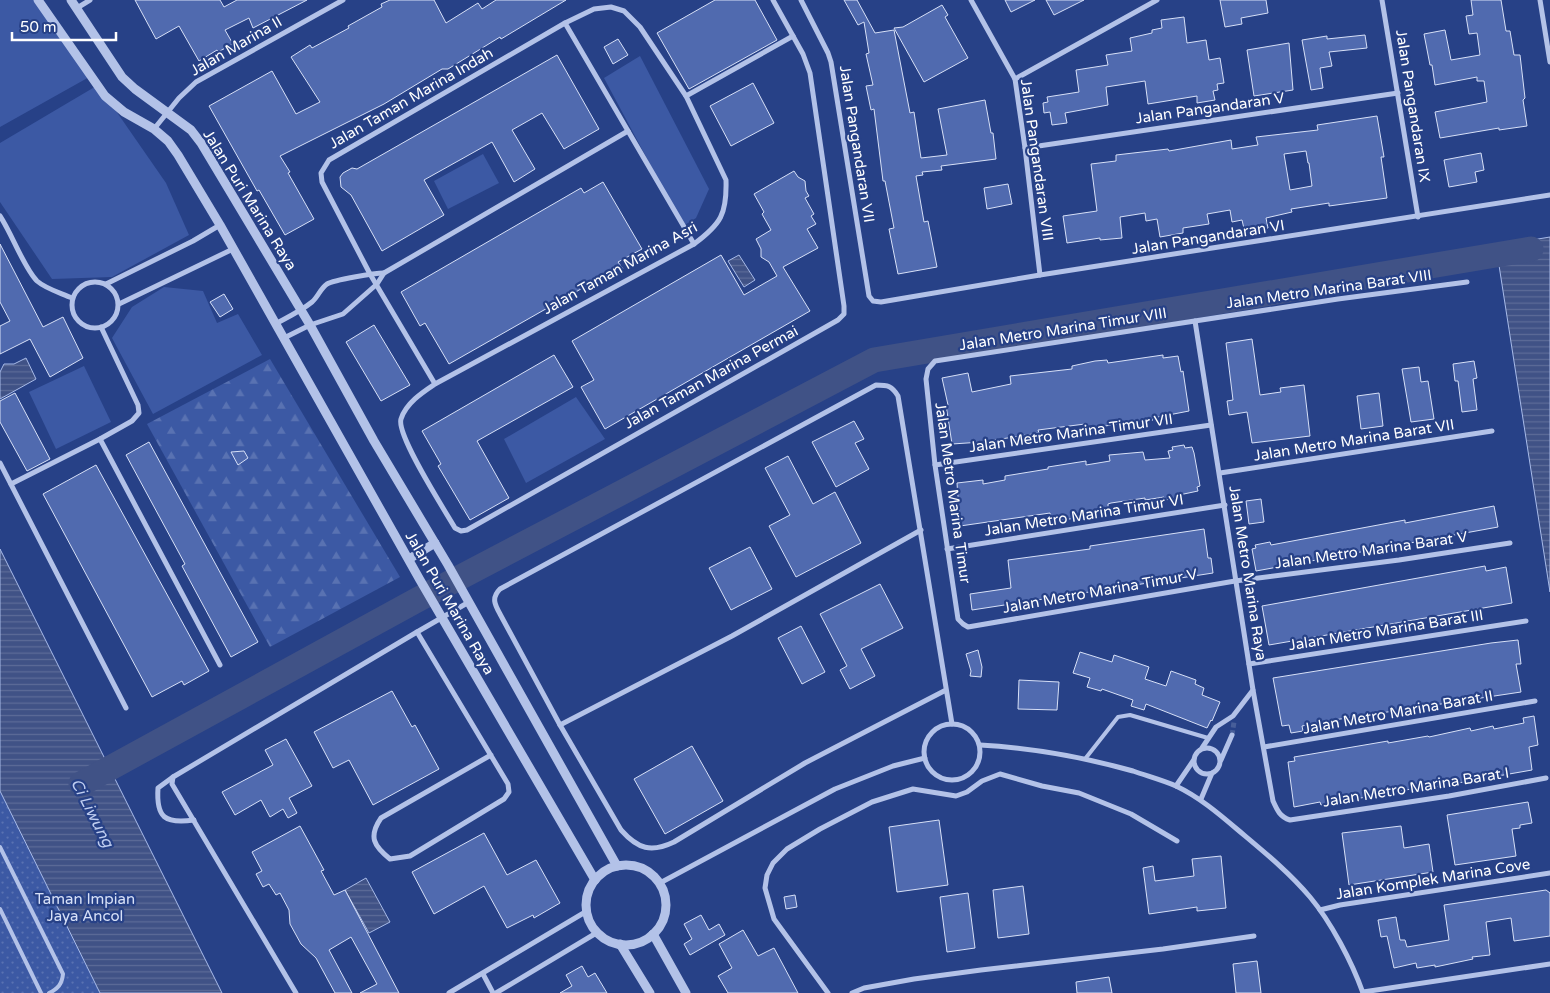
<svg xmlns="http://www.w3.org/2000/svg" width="1550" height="993" viewBox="0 0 1550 993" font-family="'Varela Round',sans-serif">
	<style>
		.grass { fill: #3c59a4 }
		.forest { fill: url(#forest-firs) }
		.park { fill: url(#park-dots) }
		.water { fill: url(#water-rules); stroke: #a8bbe9 }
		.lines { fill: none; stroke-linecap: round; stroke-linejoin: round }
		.river { stroke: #405286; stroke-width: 25 }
		.building { fill: #506aaf; stroke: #d7e0f7; fill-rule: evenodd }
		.minor-tunnel { stroke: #475e99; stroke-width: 5; stroke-dasharray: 5 2.5; stroke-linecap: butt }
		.service { stroke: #b3c2e8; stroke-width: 4 }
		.minor { stroke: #b3c2e8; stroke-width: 5 }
		.tertiary { stroke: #b3c2e8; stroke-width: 9 }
		.labels { text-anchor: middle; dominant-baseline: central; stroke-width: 4.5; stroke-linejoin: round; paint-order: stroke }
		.street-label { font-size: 15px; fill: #fff; stroke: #274187 }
		.park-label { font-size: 15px; fill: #d7e0f7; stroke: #274187 }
		.water-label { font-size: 16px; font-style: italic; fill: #bfcdf0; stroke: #274187 }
	</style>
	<defs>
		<pattern id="forest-firs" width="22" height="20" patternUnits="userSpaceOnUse" patternTransform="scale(1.25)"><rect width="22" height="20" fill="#3c59a4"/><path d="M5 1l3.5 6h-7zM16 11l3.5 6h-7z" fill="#5972b2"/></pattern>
		<pattern id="park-dots" width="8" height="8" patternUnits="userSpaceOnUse" patternTransform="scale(1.25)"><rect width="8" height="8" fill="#3c59a4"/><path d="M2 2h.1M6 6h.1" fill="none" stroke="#5972b2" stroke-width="1.8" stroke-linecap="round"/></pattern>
		<pattern id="water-rules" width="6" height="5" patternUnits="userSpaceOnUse" patternTransform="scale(1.25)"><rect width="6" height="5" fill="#405286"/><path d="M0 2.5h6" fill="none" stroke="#5d6c98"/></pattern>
	</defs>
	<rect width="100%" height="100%" fill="#274187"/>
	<!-- grass -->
	<g class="grass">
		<path d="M0,0H36L91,76L0,127Z"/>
		<path d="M640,56L709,189L696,218L683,226L604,78Z"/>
		<path d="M98,85L166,183L189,235L112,277L52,279L0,202V143Z"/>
		<path d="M483,154L499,183L448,209L434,181Z"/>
		<path d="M164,287L203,291L217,323L238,314L262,355L153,414L112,338L132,307Z"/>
		<path d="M84,366L111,422L56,449L29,392Z"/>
		<path d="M576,397L605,439L526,483L504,439Z"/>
	</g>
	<!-- forest -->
	<path class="forest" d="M270,359L400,577L270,647L147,424Z"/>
	<!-- park -->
	<path class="park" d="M0,549L222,993H0Z"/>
	<!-- water -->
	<g class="water">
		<path d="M1550,237V592L1496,246Z"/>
		<path d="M739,255L755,280L744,287L728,261Z"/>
		<path d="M26,358L36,379L0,399V372L4,364H14Z"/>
		<path d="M0,549L222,993H100L0,791Z"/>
		<path d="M366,878L390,922L369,933L345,890Z"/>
	</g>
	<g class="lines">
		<!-- river -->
		<path class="river" d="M81,784L417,600L874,360L1531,249"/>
	</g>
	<!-- building -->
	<g class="building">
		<path d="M135,0H220L224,7L237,0H307L253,28L249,18L225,30L233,44L218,52L217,50L199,61L179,26L156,39Z"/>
		<path d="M390,0H434L446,23L478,3L482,9L496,0H566L501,39L500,37L448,69H442L384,104L280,156L290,172L288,173L314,219L285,235L259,190L257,191L209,106L272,71L296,114L320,102L291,57L310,45L312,48L349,28L348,26L382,7L381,4Z"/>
		<path d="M715,0H755L777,40L689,89L657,33Z"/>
		<path d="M844,0H857L875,33L894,30L910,113L914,112L921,158L947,155L938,109L985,100L991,133H993L996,159L941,166L942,170L922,172L923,175L916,176L924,222L928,221L937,267L898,274L889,229L894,228L885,181H883L874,109L871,110L866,86L873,85L866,54L869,53L864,22L858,25Z"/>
		<path d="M1005,0H1035L1011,12Z"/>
		<path d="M1046,0H1084L1054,15Z"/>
		<path d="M1220,0H1266L1268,13L1241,18L1242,24L1225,27Z"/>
		<path d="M1471,0H1501L1506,31H1510L1514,55H1520L1525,98L1523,100L1527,126L1499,130V128L1440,138L1435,112L1487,102L1484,81H1477V77L1435,85L1432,65H1430L1424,34L1445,30L1451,60L1480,55L1477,33L1469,34L1466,16L1473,15Z"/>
		<path d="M942,5L948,15L945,17L968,58L924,82L894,28L903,27Z"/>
		<path d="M1184,17L1187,43L1206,40L1209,60L1220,58L1224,83L1217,84L1218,90L1213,91L1215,100L1197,103V96L1148,104L1145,81L1106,87L1108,105L1065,113L1067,123L1052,125L1050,112L1044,113L1043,103L1048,102L1047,97L1079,92L1076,70L1108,65L1106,55L1132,51L1130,38L1152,33V30L1162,28L1161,20Z"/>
		<path d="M1365,35L1367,48L1329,52L1332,66L1320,68L1323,88L1311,90L1302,40L1327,36V39Z"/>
		<path d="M618,39L628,55L613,64L604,47Z"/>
		<path d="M1289,43L1293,90L1254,96L1247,50Z"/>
		<path d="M557,55L599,129L564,149L542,113L512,130L535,169L514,182L492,142L424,180L444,215L382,251L351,195L341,187L340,177L343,173L352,168L357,169Z"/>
		<path d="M753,83L774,123L731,146L710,106Z"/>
		<path d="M1377,116L1384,157H1381L1387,198L1329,206V203L1291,209L1292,212L1266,218L1268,228L1245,233L1242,220L1232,222L1230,210L1207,214L1209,224L1183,228V233L1160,237L1157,219L1146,221L1145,213L1120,217L1122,238L1100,240V238L1067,243L1063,216L1097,211L1091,164L1116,161V155L1168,149L1169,151L1231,140L1232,149L1258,145L1256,137L1318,130L1317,125ZM1306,151L1308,163H1309L1312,186L1290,190L1284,154Z"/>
		<path d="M1481,153L1484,170L1475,172L1477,182L1449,187L1444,160Z"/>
		<path d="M794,171L798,177L805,181L806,191L809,196L805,198L814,214L811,216L816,224L807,229L818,248L783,267L810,311L605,429L581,387L594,380L572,341L721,255L744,295L777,276L769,262L761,257V249L756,239L771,230L762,214L764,212L754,194Z"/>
		<path d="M603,182L642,249L618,262L623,269L611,276L609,273L449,364L425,323L420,326L401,292L581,188L584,193Z"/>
		<path d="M1008,184L1012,204L987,209L984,188Z"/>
		<path d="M0,244L43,327L63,317L83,358L50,377L30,339L0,354V326L10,321L0,302Z"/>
		<path d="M224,294L233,309L220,317L210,302Z"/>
		<path d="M374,325L410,385L381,401L346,342Z"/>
		<path d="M1252,339L1260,395L1281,392L1280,388L1304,385L1310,436L1252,443L1247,412L1229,415L1227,401L1233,400L1226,343Z"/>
		<path d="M554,355L573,387L477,441L509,498L470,520L438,466L441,464L422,431Z"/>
		<path d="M1163,355V358L1178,356L1181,372L1183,371L1189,411L1153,418V420L1143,422V420L1086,429L1085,424L1038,430L1039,433L982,442L952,444L946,405H948L942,378L968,373L972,392L1011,384L1010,376L1072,369V366L1095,361L1107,360L1108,363Z"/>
		<path d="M1474,361L1477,378L1473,379L1477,410L1462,412L1458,381H1455L1453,364Z"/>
		<path d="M1419,367L1421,382L1428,381L1434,419L1411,422L1402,369Z"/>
		<path d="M15,393L50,459L27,471L0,422V401Z"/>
		<path d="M1379,393L1383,426L1361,429L1357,396Z"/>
		<path d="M854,421L864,439L855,443L869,469L836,487L812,442Z"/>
		<path d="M149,442L258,642L231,657L182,566L185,564L126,455Z"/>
		<path d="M1184,445L1185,448L1192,447L1194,453L1200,486L1197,487L1198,491L1179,495L1180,498L1164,500V497L1145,500V498L1111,503L1108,504V508L1078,514V518L1051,521L1050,513L960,526L957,483L983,480V484L1005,480V476L1048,469V467L1086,461V465L1110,461L1109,455L1143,452L1145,460L1170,458L1168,451L1173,450L1172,447Z"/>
		<path d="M244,451L248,458L238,465L231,452Z"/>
		<path d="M788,456L813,504L835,492L861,543L796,577L769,526L790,515L765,468Z"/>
		<path d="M96,465L209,671L184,685L182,681L152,697L43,494Z"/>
		<path d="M1261,499L1264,522L1249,524L1246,501Z"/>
		<path d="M1494,506L1498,527L1256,571L1252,549L1256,548L1255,545L1270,542L1271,545L1405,520V523Z"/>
		<path d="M1204,529L1208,558H1211L1213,573L972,610L970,594L1011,588L1008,560L1090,549V546Z"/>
		<path d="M750,547L772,589L731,610L709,568Z"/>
		<path d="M1485,566L1486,571L1506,567L1512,603L1269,645L1262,606Z"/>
		<path d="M880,584L903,628L861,649L875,676L850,689L840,670L847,666L820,614Z"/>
		<path d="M801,626L825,672L802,684L778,638Z"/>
		<path d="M1518,640L1521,664H1516L1521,692L1327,721L1302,726L1303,731L1291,733L1289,725L1282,726L1273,678L1491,643Z"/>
		<path d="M978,650L982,667L981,677L970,676L971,671L966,654Z"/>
		<path d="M1080,652L1112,662L1114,655L1149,667L1145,679L1166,686L1171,671L1196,680L1195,684L1204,688L1202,695L1220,702L1212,721L1211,720L1207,728L1146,704L1144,710L1131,706L1133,700L1102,689L1101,691L1087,687L1090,678L1073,673Z"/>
		<path d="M1019,680L1059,682L1057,710L1018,709Z"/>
		<path d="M392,691L412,727L415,725L439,769L373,805L349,760L333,768L314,732Z"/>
		<path d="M1534,716L1538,745L1529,747L1532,770L1418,790L1417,788L1321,805L1320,802L1294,807L1288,762L1295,761L1294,757L1388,741V743L1428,736L1429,737L1470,728L1471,731L1493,726L1494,729L1524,723L1523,718Z"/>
		<path d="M286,739L312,786L289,798L297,813L288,818L283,809L270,817L261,800L235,815L222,792L273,765L265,750Z"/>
		<path d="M692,746L723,801L665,834L634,779Z"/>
		<path d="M1528,802L1532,823L1520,825V828L1512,829L1516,856L1455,865L1447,815Z"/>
		<path d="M939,820L948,885L897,892L889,827Z"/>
		<path d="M300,826L324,870L321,871L334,895L345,890L399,993H360L377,984L351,937L329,950L352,993H335L316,958L301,944L290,924L289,910L280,893L276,895L269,884L263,887L256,874L262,871L252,852Z"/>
		<path d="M1401,826L1404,848L1429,844L1433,872L1349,885L1342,833Z"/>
		<path d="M484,833L507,875L536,860L560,903L534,918L533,915L507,928L484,886L434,914L412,872Z"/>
		<path d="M1221,856L1226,908L1197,911V907L1149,914L1143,868L1153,866L1155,881L1194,876L1192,859Z"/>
		<path d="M1023,886L1029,934L998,938L993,890Z"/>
		<path d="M1546,890L1550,893V936L1514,941L1511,918L1486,922L1490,955L1472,957L1473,959L1435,967V965L1417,968L1416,963L1394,968L1387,936L1381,937L1378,920L1396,917L1400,940H1405L1407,947L1449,940L1444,905Z"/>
		<path d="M968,893L975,948L947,952L940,897Z"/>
		<path d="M795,895L797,907L786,909L784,897Z"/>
		<path d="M701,915L709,930L719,924L725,935L690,955L684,944L692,939L684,924Z"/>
		<path d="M743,930L758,956L774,948L798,993H728L718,976L732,968L719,944Z"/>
		<path d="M1257,961L1261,993H1236L1233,964Z"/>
		<path d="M582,966L588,977L595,973L607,993H560L572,986L566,975Z"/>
		<path d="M1109,977L1112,993H1077L1076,982Z"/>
	</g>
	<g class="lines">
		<!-- minor-tunnel -->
		<path class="minor-tunnel" d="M1232,735L1234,722"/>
		<!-- service -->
		<g class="service">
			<path d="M1085,759L1118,717L1130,715L1208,738"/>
			<path d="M0,847L63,974C62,984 58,989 49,993"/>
			<path d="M0,909L41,993"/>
		</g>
		<!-- minor -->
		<g class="minor">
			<path d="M801,0L828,53L831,62L869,296L873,301L881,302L1040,275L1550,195"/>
			<path d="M971,0L1015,79L1025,148L1040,275"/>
			<path d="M1382,0L1418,217"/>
			<path d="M1540,0L1550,62"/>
			<path d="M77,8L90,0"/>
			<path d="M565,23L694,244"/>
			<path d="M1015,79L1157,0"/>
			<path d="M686,96L793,36"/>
			<path d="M154,129L179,98L196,82L343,0"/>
			<path d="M1025,148L1398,93"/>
			<path d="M0,216C12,234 24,268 37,281C46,289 61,293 72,298"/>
			<circle cx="95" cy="305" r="23"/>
			<path d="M1467,282L1338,299L935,361L928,369L926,379L935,465L958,619L963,624L968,627L1235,581L1399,560L1510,543"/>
			<path d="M106,284L193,241L220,225"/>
			<path d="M119,304L233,249"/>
			<path d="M1195,321L1253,690L1273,801C1277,810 1280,817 1290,820L1449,796L1546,778"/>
			<path d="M275,324C288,317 301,311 312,302C318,297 320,289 327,284C334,280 374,273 384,273"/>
			<path d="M284,338L310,325L343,314L377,284L384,273L628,131"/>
			<path d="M435,384L370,274L322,182L321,173L329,160L565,23L594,9L611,7L624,11L640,27L686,96L726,180C727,214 721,224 694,244L435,384C423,392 406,403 401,419C396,435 444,509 455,528L461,531L467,530L838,320L844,314V306L810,73L803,54L773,0"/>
			<path d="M100,439L220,665"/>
			<path d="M0,463L126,708"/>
			<path d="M935,465L1211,425"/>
			<path d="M1220,473L1492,431"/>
			<path d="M11,484L100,439L132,421L139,413L138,405L101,327"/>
			<path d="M947,549L1225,505"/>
			<path d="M417,632L469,602"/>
			<path d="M1249,664L1526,621"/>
			<path d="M946,690L805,763L674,842C651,853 638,849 621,830L560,725L500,614C495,605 491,598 500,589L876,385C888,385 892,386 898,396L952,724"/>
			<circle cx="952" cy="752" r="28"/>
			<path d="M560,725L732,636L921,530"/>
			<path d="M980,745C1032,748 1083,757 1133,771C1147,776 1162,780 1176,786C1199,797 1218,813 1238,830C1263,851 1289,872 1310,897C1331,922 1352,962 1363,993"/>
			<path d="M1264,747L1535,701"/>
			<circle cx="1207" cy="761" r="13"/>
			<path d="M1202,748L1216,727L1233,716L1253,690"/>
			<path d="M1221,760L1232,735"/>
			<path d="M173,777L158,788C156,818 165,824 194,820"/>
			<path d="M1176,786L1193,761"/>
			<path d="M1201,799L1212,773"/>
			<path d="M660,883L835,789L893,766L925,758"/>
			<path d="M1320,910L1340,905L1550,873"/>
			<path d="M483,974L493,993"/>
			<path d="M1363,992L1550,964"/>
			<path d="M296,993L172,784L173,777L417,632L508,784L509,792L504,799L410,856L390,859C374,846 368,837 381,818L491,755"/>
			<path d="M449,993L587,911"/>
			<path d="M496,993L598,932"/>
			<path d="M828,993L774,919L765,888L767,875L773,863L787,849L820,829L872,802L913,789L956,796L967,792L982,781L1000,774L1042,786L1079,793L1131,814L1177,841"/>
			<path d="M852,993L864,988L914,979L981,970L1163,949L1254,936"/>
		</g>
		<!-- tertiary -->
		<g class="tertiary">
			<path d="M38,0L105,96L124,112L154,129L168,141L178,155L220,225L420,580L595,880"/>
			<path d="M71,0L122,77L135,89L191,130L201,143L310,325L374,441L448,565L617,866"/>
			<path d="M409,559L435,543"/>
			<circle cx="626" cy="905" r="40"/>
			<path d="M653,934L686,993"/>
			<path d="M620,944L650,993"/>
		</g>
	</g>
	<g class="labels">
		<!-- street labels -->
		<g class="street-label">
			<text transform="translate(236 46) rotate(-30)">Jalan Marina II</text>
			<text transform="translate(411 98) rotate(-30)">Jalan Taman Marina Indah</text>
			<text transform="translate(1413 106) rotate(81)">Jalan Pangandaran IX</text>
			<text transform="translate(1210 108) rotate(-8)">Jalan Pangandaran V</text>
			<text transform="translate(857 144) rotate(81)">Jalan Pangandaran VII</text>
			<text transform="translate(1037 160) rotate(82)">Jalan Pangandaran VIII</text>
			<text transform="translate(250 200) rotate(58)">Jalan Puri Marina Raya</text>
			<text transform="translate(1208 237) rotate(-9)">Jalan Pangandaran VI</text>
			<text transform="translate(620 268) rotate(-29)">Jalan Taman Marina Asri</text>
			<text transform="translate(1329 289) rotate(-8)">Jalan Metro Marina Barat VIII</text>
			<text transform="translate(1063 329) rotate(-9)">Jalan Metro Marina Timur VIII</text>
			<text transform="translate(711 377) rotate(-29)">Jalan Taman Marina Permai</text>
			<text transform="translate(1071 433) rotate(-8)">Jalan Metro Marina Timur VII</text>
			<text transform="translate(1354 440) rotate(-9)">Jalan Metro Marina Barat VII</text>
			<text transform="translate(953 493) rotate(82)">Jalan Metro Marina Timur</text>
			<text transform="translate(1084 515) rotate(-9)">Jalan Metro Marina Timur VI</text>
			<text transform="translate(1371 550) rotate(-8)">Jalan Metro Marina Barat V</text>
			<text transform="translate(1248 573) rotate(81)">Jalan Metro Marina Raya</text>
			<text transform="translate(1100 591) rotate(-10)">Jalan Metro Marina Timur V</text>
			<text transform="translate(450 603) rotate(60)">Jalan Puri Marina Raya</text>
			<text transform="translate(1386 630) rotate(-9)">Jalan Metro Marina Barat III</text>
			<text transform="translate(1398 712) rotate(-10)">Jalan Metro Marina Barat II</text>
			<text transform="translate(1416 787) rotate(-9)">Jalan Metro Marina Barat I</text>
			<text transform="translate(1433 879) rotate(-9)">Jalan Komplek Marina Cove</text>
		</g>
		<!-- park labels -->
		<g class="park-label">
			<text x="85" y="899">Taman Impian<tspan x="85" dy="17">Jaya Ancol</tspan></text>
		</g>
		<!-- water labels -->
		<g class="water-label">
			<text transform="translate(92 813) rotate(63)">Ci Liwung</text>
		</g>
	</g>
	<!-- scale -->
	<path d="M12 32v8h104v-8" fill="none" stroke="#ffffff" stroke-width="2.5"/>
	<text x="20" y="32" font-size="15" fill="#ffffff" stroke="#274187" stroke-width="4" paint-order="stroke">50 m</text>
</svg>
